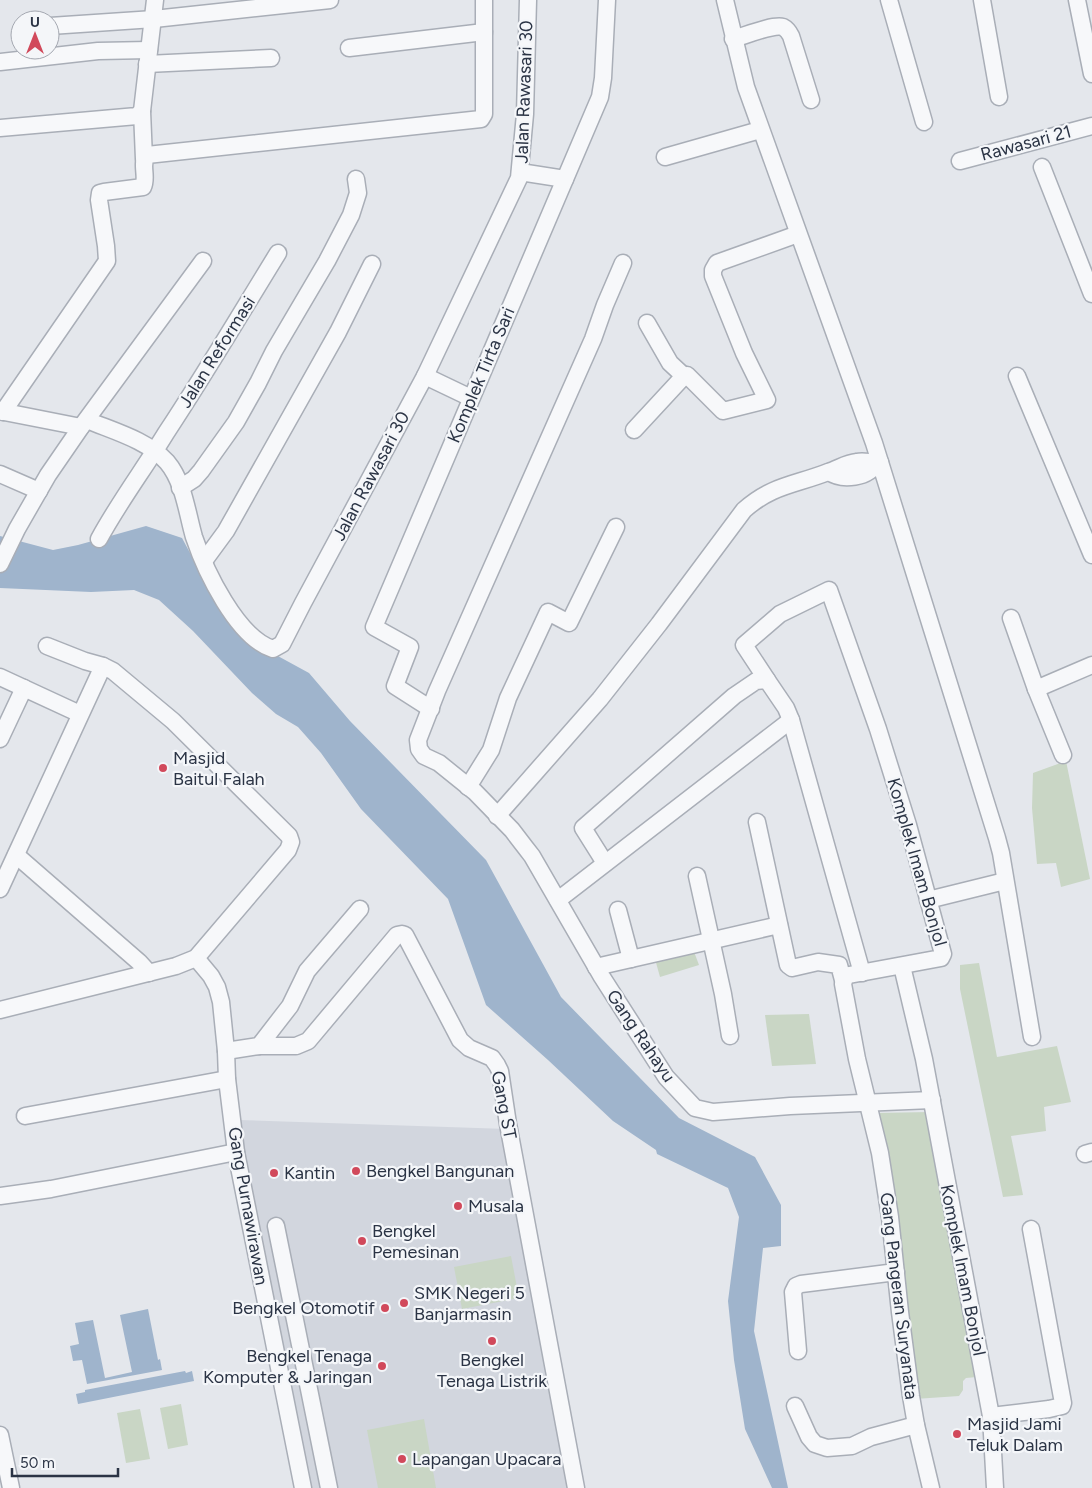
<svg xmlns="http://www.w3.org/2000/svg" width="1092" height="1488" viewBox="0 0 1092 1488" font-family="Figtree,sans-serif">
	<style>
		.built { fill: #d2d6de }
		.green { fill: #c9d6c5 }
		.water { fill: #9fb4cc }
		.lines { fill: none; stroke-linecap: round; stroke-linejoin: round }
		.minor-casing { stroke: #a9aeb7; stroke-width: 19 }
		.minor { stroke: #f7f8fa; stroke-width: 16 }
		.poi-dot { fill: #d1495b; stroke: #f4f6f9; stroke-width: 2 }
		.labels { text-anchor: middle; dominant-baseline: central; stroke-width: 4.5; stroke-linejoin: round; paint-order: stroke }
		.street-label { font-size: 18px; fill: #2b3445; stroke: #f4f6f9 }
		.poi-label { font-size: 18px; fill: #2b3445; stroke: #f4f6f9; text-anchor: start }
	</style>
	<rect width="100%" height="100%" fill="#e4e7ec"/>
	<!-- built -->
	<path class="built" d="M238,1120L507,1129L571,1488H307Z"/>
	<!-- green -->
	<g class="green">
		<path d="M1066,761L1090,879L1061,887L1056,863L1037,864L1032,808L1033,773Z"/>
		<path d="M693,949L699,965L660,977L655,959Z"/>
		<path d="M979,963L997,1057L1057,1046L1071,1102L1044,1107L1046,1131L1011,1136L1023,1195L1003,1197L960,989V965Z"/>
		<path d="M809,1014L816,1064L772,1066L765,1015Z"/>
		<path d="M930,1112L977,1377L966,1378L963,1381V1390L959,1396L915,1399L876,1113Z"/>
		<path d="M511,1256L519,1298L462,1309L454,1267Z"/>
		<path d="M181,1404L188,1445L168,1449L160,1408Z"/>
		<path d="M140,1409L150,1459L126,1463L117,1413Z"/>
		<path d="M424,1419L436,1488H378L367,1430Z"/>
	</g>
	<!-- water -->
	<g class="water">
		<path d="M146,526L182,538L196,564L265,649L309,673L350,721L486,860L561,997L679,1118L755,1157L781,1205V1246L763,1248L754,1331L788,1488H772L745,1429L734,1360L728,1301L739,1217L728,1188L657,1154L656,1150L613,1121L548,1060L486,1005L448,899L361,809L321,753L298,727L276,714L252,693L193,631L159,600L134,590L91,592L0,588V536L53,550L78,545Z"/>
		<path d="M148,1309L158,1360L160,1359L162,1370L87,1384L82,1360L73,1361L70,1346L79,1344L75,1323L93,1320L105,1378L132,1372L120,1315Z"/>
		<path d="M185,1371L186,1373L192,1371L194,1381L78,1404L76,1394L85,1392V1390Z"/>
	</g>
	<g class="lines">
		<defs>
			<g id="minor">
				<path d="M725,0L746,87L874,443L997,838L1001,853L1032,1037"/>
				<path d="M889,0L924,122"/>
				<path d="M982,0L999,97"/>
				<path d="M1077,0L1092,74"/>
				<path d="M50,26L154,19L330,0"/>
				<path d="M733,39C744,36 773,24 783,27C787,29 789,32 791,36L811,100"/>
				<path d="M349,48L484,32"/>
				<path d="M0,62L98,51L149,50"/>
				<path d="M147,64L271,58"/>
				<path d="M142,111L144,159"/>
				<path d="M0,128L137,116L142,111L155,0"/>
				<path d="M665,157L760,130"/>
				<path d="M960,161L1092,126"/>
				<path d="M1042,167L1092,294"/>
				<path d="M520,172L565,179"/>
				<path d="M623,263L605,305L593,339L437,691L418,740L419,749L424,756L439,763L475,792L512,830L525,847L532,856L602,977L666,1077L695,1108L713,1112L790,1106L932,1100"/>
				<path d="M647,323L670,363L684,376"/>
				<path d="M425,376L471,398"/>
				<path d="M1017,376L1092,555"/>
				<path d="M0,411L81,427"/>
				<path d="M3,412L107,261L106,246L99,200L100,193L104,192L143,187C148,177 140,164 147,155L481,119L484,114V0"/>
				<path d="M87,420C113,431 147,440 167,462C184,482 187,513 194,537C205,570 237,638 273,649L282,644L303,603L425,376L519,178L525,114L528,0"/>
				<path d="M634,430L684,376L687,375L723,411L767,400L744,353L713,276V270L717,263L798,234"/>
				<path d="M829,472C842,481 869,478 876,463"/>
				<path d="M0,474L39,491"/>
				<path d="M180,488L194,479L201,471L236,422L258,383L274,351L327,261L351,215L358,193L356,179"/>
				<path d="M99,539C119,502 144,469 166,433C205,374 241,313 278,253"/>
				<path d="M204,561L226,531L338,332L372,264"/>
				<path d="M0,564L17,529L48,475L81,427L203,261"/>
				<path d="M1011,618L1036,689L1063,755"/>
				<path d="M0,677L80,714"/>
				<path d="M767,680L744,645L780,614L829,590L878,729L908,825L943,954L941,958L849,975L845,977L843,984L857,1059L880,1153L890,1217L900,1312L911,1396L916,1425L931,1488"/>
				<path d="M1036,689L1092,665"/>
				<path d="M431,709L395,686L410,647L374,627L600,97L603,78L607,0"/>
				<path d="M0,739L24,688"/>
				<path d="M468,787L491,750L508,698L548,612L569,623L616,527"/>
				<path d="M497,816L600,699L659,624L744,510C772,485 795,485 828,472C838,469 846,463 857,462C865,460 873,464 880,462"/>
				<path d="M757,822L788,965L792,968L818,962L839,965L843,980"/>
				<path d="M16,855L139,962L149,973"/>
				<path d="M605,863L583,828L734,696L756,681L767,680L786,708L791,720L862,973"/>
				<path d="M697,876L723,994L730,1036"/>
				<path d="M0,889L103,666"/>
				<path d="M558,900L791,720"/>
				<path d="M928,900L1005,881"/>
				<path d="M618,910L631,959"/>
				<path d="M196,958L211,976L217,987L221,1002L226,1051L227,1079L236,1152L303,1488"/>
				<path d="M902,966L924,1059L991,1416L995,1488"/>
				<path d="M596,967L779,925"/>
				<path d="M0,1010L176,966L196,958L288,850L291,842L289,836L173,721L113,671L103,666L85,661L47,646"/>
				<path d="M259,1046H296L308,1041L397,935L402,934L405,935L460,1040L469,1048L492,1058L497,1065L500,1071L508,1124L576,1488"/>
				<path d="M226,1051L259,1046L290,1006L307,971L360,909"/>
				<path d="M25,1116L227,1079"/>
				<path d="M1085,1154L1092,1152"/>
				<path d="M0,1196L51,1189L236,1152"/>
				<path d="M276,1226L329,1488"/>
				<path d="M798,1351L793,1292L796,1286L801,1284L896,1272"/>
				<path d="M795,1406L809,1437L815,1444L827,1448L852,1446L871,1437L916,1425"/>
				<path d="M991,1416L1049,1409L1062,1406L1063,1403L1031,1229"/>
				<path d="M0,1435L11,1488"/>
			</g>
		</defs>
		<!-- minor casing -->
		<use href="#minor" class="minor-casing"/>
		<!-- minor -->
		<use href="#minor" class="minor"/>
	</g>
	<!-- markers -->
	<g class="poi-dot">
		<circle cx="163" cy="768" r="5"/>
		<circle cx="356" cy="1171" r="5"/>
		<circle cx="274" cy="1173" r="5"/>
		<circle cx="458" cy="1206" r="5"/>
		<circle cx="362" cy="1241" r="5"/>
		<circle cx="404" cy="1303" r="5"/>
		<circle cx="385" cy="1308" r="5"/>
		<circle cx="492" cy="1341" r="5"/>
		<circle cx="382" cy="1366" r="5"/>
		<circle cx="957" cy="1434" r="5"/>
		<circle cx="402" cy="1459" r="5"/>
	</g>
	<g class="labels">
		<!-- street labels -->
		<g class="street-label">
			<text transform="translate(524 92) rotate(-88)">Jalan Rawasari 30</text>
			<text transform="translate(1026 143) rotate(-15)">Rawasari 21</text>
			<text transform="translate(217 352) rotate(-58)">Jalan Reformasi</text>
			<text transform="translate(481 375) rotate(-67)">Komplek Tirta Sari</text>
			<text transform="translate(371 476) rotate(-62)">Jalan Rawasari 30</text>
			<text transform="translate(917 862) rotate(74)">Komplek Imam Bonjol</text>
			<text transform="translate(641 1036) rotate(56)">Gang Rahayu</text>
			<text transform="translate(504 1105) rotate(79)">Gang ST</text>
			<text transform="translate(248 1206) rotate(80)">Gang Purnawirawan</text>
			<text transform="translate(963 1270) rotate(79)">Komplek Imam Bonjol</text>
			<text transform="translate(899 1296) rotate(83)">Gang Pangeran Suryanata</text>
		</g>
		<!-- poi labels -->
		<g class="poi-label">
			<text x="173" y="758">Masjid<tspan x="173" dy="21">Baitul Falah</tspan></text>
			<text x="366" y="1171">Bengkel Bangunan</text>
			<text x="284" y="1173">Kantin</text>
			<text x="468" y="1206">Musala</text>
			<text x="372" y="1231">Bengkel<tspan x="372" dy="21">Pemesinan</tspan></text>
			<text x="414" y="1293">SMK Negeri 5<tspan x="414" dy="21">Banjarmasin</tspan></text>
			<text x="375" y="1308" text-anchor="end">Bengkel Otomotif</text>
			<text x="372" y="1356" text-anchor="end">Bengkel Tenaga<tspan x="372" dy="21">Komputer &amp; Jaringan</tspan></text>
			<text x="492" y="1360" text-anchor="middle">Bengkel<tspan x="492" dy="21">Tenaga Listrik</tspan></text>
			<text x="967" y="1424">Masjid Jami<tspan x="967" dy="21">Teluk Dalam</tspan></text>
			<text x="412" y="1459">Lapangan Upacara</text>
		</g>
	</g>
	<!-- north arrow -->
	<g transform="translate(35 35)"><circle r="24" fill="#f4f6f9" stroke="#a4a8b1"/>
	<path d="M0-4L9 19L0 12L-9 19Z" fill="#d1495b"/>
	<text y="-8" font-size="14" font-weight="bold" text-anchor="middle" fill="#2b3445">U</text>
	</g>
	<!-- scale -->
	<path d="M12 1468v8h106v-8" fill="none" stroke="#2b3445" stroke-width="2.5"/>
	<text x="20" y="1468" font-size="15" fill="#2b3445" stroke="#f4f6f9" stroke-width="4" paint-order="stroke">50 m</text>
</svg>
